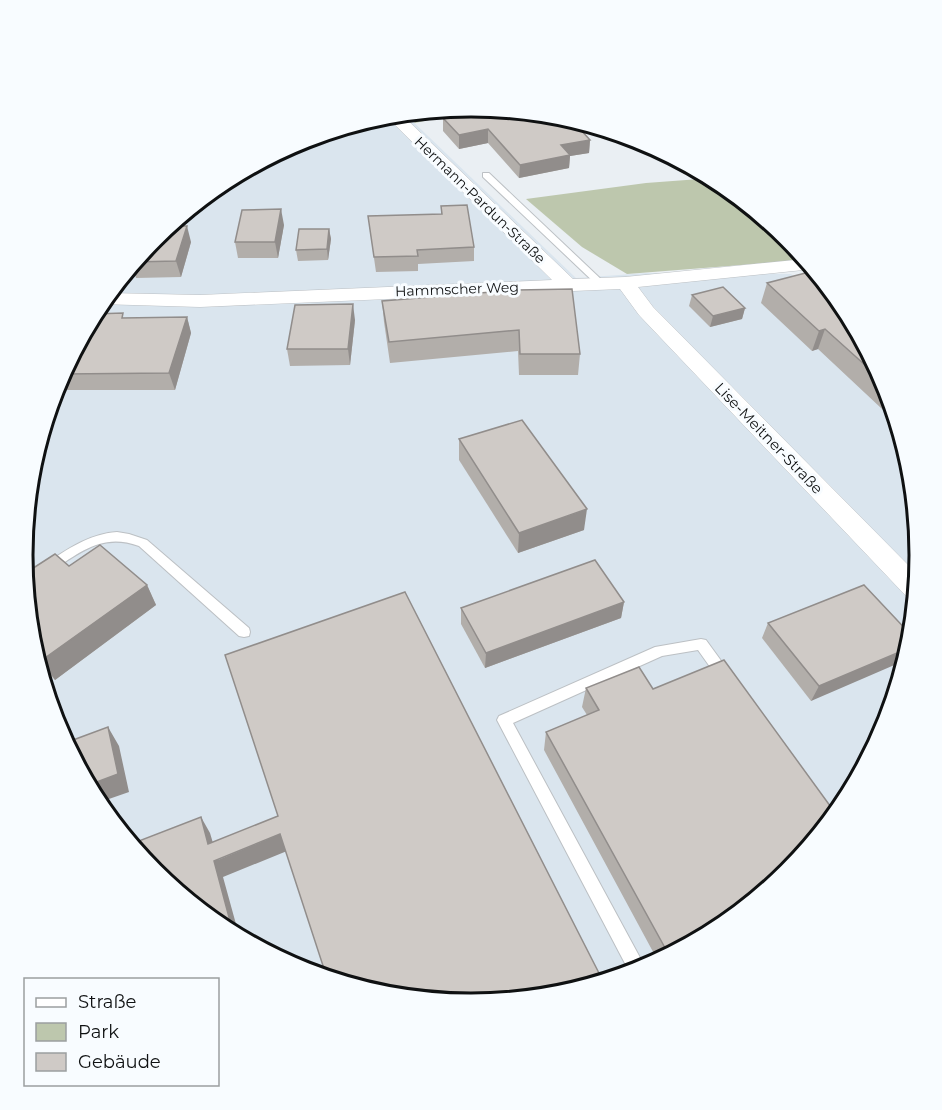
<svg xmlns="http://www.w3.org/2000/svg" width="942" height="1110" viewBox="0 0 942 1110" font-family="Montserrat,sans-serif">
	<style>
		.built { fill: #dae5ee }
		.green { fill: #bdc7ad }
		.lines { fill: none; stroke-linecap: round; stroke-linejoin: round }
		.service-casing { stroke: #bcc0c4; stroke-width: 2 }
		.minor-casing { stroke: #bcc0c4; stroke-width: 1 }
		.service { fill: #fff; fill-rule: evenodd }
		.minor { fill: #fff; fill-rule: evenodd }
		.wall { fill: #b2aeaa }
		.shaded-wall { fill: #918d8b }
		.building { fill: #cfcac6; stroke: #918d8b; stroke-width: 1.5 }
		.labels { text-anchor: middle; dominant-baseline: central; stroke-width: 6; stroke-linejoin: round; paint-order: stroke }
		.far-street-label { font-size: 14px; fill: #0f1112; stroke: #f8fcff }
		.street-label { font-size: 15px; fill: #0f1112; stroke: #f8fcff }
		.rim { fill: none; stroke: #0f1112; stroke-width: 3 }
	</style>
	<rect width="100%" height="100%" fill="#eaeff3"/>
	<!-- built -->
	<path class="built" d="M404,113L576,278L647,273L791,274L857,331L885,384L911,468L919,555L911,643L885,727L844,804L788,872L720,928L642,969L558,995H383L299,969L222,928L154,872L98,804L57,726L31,642L23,555L31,467L57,383L98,306L154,238L222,182L300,141L384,115Z"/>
	<!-- green -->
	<g class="green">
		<path d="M471,107L485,108L415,123L404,113Z"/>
		<path d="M713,178L788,238L806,260L627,274L582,247L526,199L646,183Z"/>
	</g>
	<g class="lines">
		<defs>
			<g id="service">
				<path d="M483,173H489L604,282V286H598L483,177Z"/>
				<path d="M117,532L129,534L147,540L249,628L250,632L249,636L244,637L239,636L139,546C103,533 82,551 53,570H45L43,567L45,564C68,549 89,534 117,532Z"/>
				<path d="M701,639L706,640L730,673L732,677L730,681L725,683L720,681L698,650L662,656L513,723L644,965L645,968L630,973L497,720L499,716L655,647Z"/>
			</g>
			<path id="minor" d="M400,113L573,279L625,277L805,259L813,269L638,287L653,307L918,575L915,600L907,597L639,315L620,289L200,307L100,304L108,293L200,295L552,280L385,115Z"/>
		</defs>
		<!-- service casing -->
		<use href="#service" class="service-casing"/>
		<!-- minor casing -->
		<use href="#minor" class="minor-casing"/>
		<!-- service -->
		<use href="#service" class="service"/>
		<!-- minor -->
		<use href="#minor" class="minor"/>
	</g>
	<!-- wall -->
	<g class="wall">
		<path d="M491,108L559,115L590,140L589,153L570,156L569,168L519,178L488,143L459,149L443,131V118L491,110Z"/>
		<path d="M441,206L474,247V261L418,264V271L376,272L368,216L441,215Z"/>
		<path d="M284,225L278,258H238L235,242Z"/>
		<path d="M329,229L331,239L328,260L298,261L296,250Z"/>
		<path d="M154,238L191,242L181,277L136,278L132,265Z"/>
		<path d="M821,278L885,384L897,423L818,349L812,351L761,303L767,283Z"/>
		<path d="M517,290L580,354L578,375H519L518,351L390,363L384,322L382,301Z"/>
		<path d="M692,295L745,308L742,319L710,327L689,306Z"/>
		<path d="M94,314L125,318L187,317L191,333L175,390H55L57,383Z"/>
		<path d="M355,320L350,365L290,366L287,349Z"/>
		<path d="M459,439L584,530L518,553L459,460Z"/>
		<path d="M69,566L147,585L156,605L55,680L37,662L31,642Z"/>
		<path d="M624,602L621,618L485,668L461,624V608Z"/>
		<path d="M768,623L912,636L811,701L762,638Z"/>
		<path d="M586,688L653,689L720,928L658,961L544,750L546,732L587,715L582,707Z"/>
	</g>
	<!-- shaded-wall -->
	<g class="shaded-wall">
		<path d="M488,129V143L459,149V135Z"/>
		<path d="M590,140L589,153L570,156L569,168L519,178L520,165L561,145Z"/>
		<path d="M281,209L284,225L278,258L275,242Z"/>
		<path d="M187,226L191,242L181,277L176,261Z"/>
		<path d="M329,229L331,239L328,260L327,249Z"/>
		<path d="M353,304L355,320L350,365L348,349Z"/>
		<path d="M745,308L742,319L710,327L713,316Z"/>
		<path d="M187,317L191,333L175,390L169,373Z"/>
		<path d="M825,329L818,349L812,351L819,331Z"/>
		<path d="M587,509L584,530L518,553L519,533Z"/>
		<path d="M147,585L156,605L55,680L42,660Z"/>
		<path d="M624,602L621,618L485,668L486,653Z"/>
		<path d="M909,648L906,660L811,701L819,686Z"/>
		<path d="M108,727L119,746L129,792L106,800L110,819L98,804L94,783Z"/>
		<path d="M201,817L210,833L218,860L280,834L287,851L223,877L239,935L237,936L219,926Z"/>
	</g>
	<!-- building -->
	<g class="building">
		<path d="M495,109L559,115L571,119L590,140L561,145L570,155L520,165L488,129L459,135L443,118Z"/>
		<path d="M467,205L474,247L417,250L418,256L374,257L368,216L442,214L441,206Z"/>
		<path d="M281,209L275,242H235L242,210Z"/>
		<path d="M168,226H187L176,261L134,262L154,238Z"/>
		<path d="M299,229H329L327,249L296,250Z"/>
		<path d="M813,271L821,278L844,306L885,383L825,329L819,331L767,283Z"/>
		<path d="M723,287L745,308L713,316L692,295Z"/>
		<path d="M572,289L580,354H520L519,330L389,342L382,301L517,290Z"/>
		<path d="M353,304L348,349H287L295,305Z"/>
		<path d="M123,313L122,318L187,317L169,373L62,374L94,314Z"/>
		<path d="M522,420L587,509L519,533L459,439Z"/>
		<path d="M100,545L147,585L42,660L34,652L31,642L24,574L55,554L69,566Z"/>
		<path d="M595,560L624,602L486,653L461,608Z"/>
		<path d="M864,585L912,636L909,648L819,686L768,623Z"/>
		<path d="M405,592L603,981L558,995L471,1004L383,995L327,978L280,834L214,861L230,921L219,926L154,872L131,844L201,817L208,844L278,816L225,655Z"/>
		<path d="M724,660L836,814L788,872L720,928L669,955L546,732L599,710L586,688L639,667L653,689Z"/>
		<path d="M108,727L118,774L94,783L98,804L65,743Z"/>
	</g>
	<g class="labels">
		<!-- far-street labels -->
		<g class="far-street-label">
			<text transform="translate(480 200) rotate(44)">Hermann-Pardun-Straße</text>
			<text transform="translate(457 289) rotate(-2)">Hammscher Weg</text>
		</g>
		<!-- street labels -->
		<g class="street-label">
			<text transform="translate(769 438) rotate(46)">Lise-Meitner-Straße</text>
		</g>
	</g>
	<!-- crop -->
	<path d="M0 0H942V1110H0ZM33 555a438 438 0 1 1 876 0a438 438 0 1 1-876 0Z" fill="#f8fcff" fill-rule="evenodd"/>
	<path class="rim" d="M33 555a438 438 0 1 1 876 0a438 438 0 1 1-876 0Z"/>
	<!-- legend -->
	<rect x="24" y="978" width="195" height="108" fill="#f8fcff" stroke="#9b9ea0" stroke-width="1.5"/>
	<rect x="36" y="998" width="30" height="9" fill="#ffffff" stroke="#9b9ea0" stroke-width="1.5"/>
	<text x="78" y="1008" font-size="18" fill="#0f1112">Straße</text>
	<rect x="36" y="1023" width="30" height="18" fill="#bdc7ad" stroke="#9b9ea0" stroke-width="1.5"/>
	<text x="78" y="1038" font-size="18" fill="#0f1112">Park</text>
	<rect x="36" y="1053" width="30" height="18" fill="#cfcac6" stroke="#9b9ea0" stroke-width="1.5"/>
	<text x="78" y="1068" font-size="18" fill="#0f1112">Gebäude</text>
</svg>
